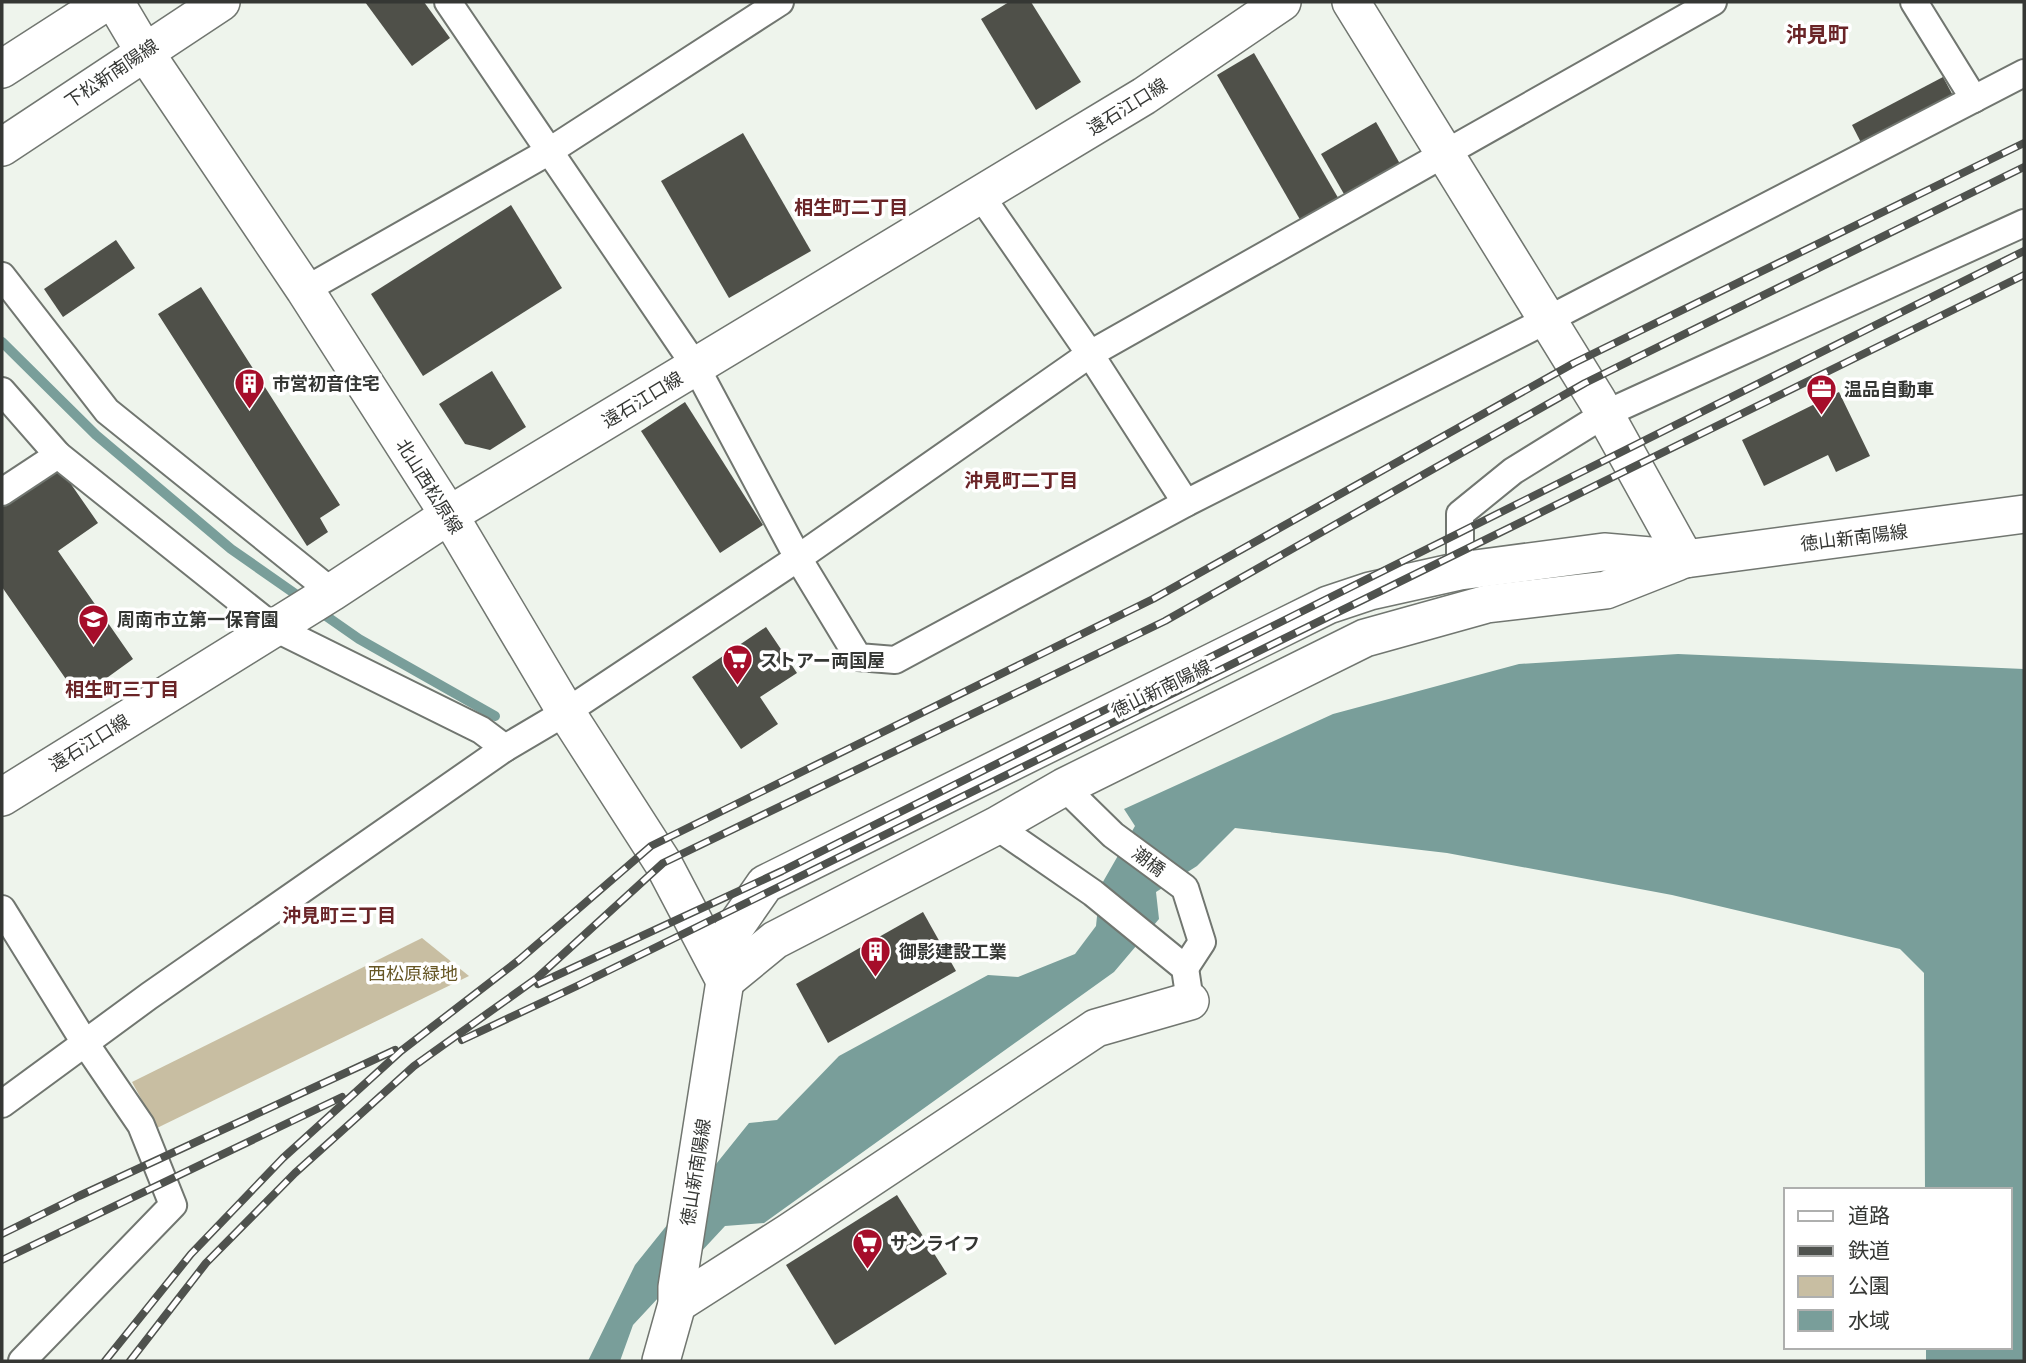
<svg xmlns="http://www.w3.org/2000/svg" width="2026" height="1363" viewBox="0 0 2026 1363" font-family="'Golos Text','Noto Sans JP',sans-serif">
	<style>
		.green { fill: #c8bea2 }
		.water { fill: #799e9a }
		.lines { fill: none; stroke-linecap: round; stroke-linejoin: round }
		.stream { stroke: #799e9a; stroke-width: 10 }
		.building { fill: #4f5049 }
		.street-casing { stroke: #717670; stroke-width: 30 }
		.secondary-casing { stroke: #717670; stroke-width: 40 }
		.street { stroke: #fff; stroke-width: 26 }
		.secondary { stroke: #fff; stroke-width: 37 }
		.rail-casing { stroke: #4f524e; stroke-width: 8 }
		.rail { stroke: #fff; stroke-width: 5; stroke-dasharray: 16; stroke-linecap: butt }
		.labels { text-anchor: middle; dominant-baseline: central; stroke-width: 7; stroke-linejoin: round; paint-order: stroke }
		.street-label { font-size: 18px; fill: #353734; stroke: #fff }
		.poi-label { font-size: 18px; font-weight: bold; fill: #353734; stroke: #fff; text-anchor: start }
		.park-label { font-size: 18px; fill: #665624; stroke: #fff }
		.neighbourhood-label { font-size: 19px; font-weight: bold; fill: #6a2427; stroke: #fff }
		.quarter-label { font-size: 21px; font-weight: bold; fill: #6a2427; stroke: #fff }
	</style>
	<rect width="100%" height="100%" fill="#eef4ec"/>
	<!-- green -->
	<path class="green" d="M422,938L469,976L157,1128L132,1082Z"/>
	<!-- water -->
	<path class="water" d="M1678,654L2024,669V1361H1926V1347H2010V1190H1925L1924,973L1900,949L1672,895L1447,853L1235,828L1197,866L1156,892L1159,919L1114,972L764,1223L725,1226L633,1325L620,1361H588L635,1265L749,1123L777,1120L839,1056L988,975L1018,977L1075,954L1096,926L1100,887L1135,826L1124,809L1333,714L1519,664Z"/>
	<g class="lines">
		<!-- stream -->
		<g class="stream">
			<path d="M2,342L96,435L231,549L304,600"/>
			<path d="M316,609L359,639L495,716"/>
		</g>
	</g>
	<!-- building -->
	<g class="building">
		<path d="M365,2H424L450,38L412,66Z"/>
		<path d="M1009,2H1031L1081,82L1036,110L981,19Z"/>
		<path d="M1254,53L1344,208L1306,230L1217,75Z"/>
		<path d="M1943,77L1963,114L1871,162L1852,125Z"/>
		<path d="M1376,122L1407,176L1352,208L1321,154Z"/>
		<path d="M743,133L811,251L729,298L661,181Z"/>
		<path d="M511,205L562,288L423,376L371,294Z"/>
		<path d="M116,240L135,268L63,317L44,289Z"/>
		<path d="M201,287L340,505L320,518L328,532L307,546L158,314Z"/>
		<path d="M492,371L526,427L490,450L465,444L439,404Z"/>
		<path d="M1839,392L1870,456L1836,472L1828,455L1764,486L1742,440Z"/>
		<path d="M685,402L763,525L720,553L641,431Z"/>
		<path d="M57,464L98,523L58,551L133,659L79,698L2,587V503Z"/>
		<path d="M766,627L797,673L760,697L778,724L741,749L692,677Z"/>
		<path d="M923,912L956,971L828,1043L796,984Z"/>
		<path d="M897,1195L947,1274L835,1345L786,1265Z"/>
	</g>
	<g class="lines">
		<defs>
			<g id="street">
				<path d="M448,2L696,367L798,558L858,657L895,660L1186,503L1547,320L2024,73"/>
				<path d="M1914,2L1974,99"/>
				<path d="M981,196L1090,354L1186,503"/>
				<path d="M2,276L107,411L332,592"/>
				<path d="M305,290L548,152L780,2"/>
				<path d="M2,391L58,455L273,627L481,730L505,748"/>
				<path d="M2,492L58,455"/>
				<path d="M1460,571V514L1513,471L1605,414L2024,223"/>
				<path d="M1064,787L1113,835L1185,888L1202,942L1185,968"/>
				<path d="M996,826L1093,893L1185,968L1190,1001"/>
				<path d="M2,909L85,1043L141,1125L173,1205L22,1361"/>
				<path d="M2,1104L149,996L505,748L566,712L798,558L1090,354L1713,2"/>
			</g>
			<g id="secondary">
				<path d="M115,2L144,51L305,290L449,515L566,712L663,863L725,981"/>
				<path d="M1351,2L1597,400L1685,559"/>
				<path d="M2,69L106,2"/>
				<path d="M2,147L221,2"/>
				<path d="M2,797L332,592L449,515L1144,96L1282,2"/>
				<path d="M725,981L775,940L996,826L1064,787L1365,638L1487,604L1606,590L1677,562"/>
				<path d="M677,1304L788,1233L1096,1028L1190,1001"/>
				<path d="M661,1361L677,1304V1287L725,981L729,936L765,884L1328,605L1370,591L1460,571L1604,552L1685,559L2024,514"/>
			</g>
		</defs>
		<!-- street casing -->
		<use href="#street" class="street-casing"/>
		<!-- secondary casing -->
		<use href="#secondary" class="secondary-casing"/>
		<!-- street -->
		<use href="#street" class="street"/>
		<!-- secondary -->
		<use href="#secondary" class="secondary"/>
		<defs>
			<g id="rail">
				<path d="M538,984L782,871L2024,251"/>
				<path d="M462,1040L577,986L2024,275"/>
				<path d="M2,1234L79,1196L395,1050"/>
				<path d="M2,1260L342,1097"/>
				<path d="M105,1361L191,1254L283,1158L401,1051L519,960L651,846L1153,599L1574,363L2024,143"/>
				<path d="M130,1361L206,1263L295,1173L414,1066L537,978L663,863L1165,621L1585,383L2024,167"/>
			</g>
		</defs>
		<!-- rail casing -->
		<use href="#rail" class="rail-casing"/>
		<!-- rail -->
		<use href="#rail" class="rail"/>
	</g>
	<!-- icons -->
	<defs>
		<symbol id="building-pin" viewBox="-11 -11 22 30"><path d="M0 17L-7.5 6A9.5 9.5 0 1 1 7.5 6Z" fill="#a60d2a" stroke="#fff"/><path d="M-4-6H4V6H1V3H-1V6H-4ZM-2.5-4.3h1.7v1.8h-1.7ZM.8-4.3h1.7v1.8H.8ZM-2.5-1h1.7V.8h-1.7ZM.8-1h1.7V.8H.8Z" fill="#fff"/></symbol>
		<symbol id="office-pin" viewBox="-11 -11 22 30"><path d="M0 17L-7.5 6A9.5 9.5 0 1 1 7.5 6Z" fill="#a60d2a" stroke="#fff"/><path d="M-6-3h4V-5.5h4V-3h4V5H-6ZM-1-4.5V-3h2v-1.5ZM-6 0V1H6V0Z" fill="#fff"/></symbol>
		<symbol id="school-pin" viewBox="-11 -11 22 30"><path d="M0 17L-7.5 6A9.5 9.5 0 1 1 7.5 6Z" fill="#a60d2a" stroke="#fff"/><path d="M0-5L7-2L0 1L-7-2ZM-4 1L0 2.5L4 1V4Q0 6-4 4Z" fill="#fff"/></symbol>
		<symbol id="supermarket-pin" viewBox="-11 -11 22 30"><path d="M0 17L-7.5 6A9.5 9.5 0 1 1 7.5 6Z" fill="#a60d2a" stroke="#fff"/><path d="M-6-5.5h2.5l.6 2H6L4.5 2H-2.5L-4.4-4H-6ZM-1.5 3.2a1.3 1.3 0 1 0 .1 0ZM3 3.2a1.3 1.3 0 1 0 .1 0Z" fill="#fff"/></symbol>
	</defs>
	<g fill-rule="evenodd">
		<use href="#building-pin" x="232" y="366" width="35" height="47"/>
		<use href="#office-pin" x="1804" y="372" width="35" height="47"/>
		<use href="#school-pin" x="76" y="602" width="35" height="47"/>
		<use href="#supermarket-pin" x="720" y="642" width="35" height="47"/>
		<use href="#building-pin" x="858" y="934" width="35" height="47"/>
		<use href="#supermarket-pin" x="850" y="1226" width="35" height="47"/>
	</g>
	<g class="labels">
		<!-- street labels -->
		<g class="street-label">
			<text transform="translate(111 73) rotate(-34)">下松新南陽線</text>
			<text transform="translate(1127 106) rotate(-32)">遠石江口線</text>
			<text transform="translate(642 399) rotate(-31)">遠石江口線</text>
			<text transform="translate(430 486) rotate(58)">北山西松原線</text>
			<text transform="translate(1854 537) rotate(-7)">徳山新南陽線</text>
			<text transform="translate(1161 688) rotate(-26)">徳山新南陽線</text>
			<text transform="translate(89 742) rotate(-32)">遠石江口線</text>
			<text transform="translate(1149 861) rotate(37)">潮橋</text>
			<text transform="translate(695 1172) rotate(-81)">徳山新南陽線</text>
		</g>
		<!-- poi labels -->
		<g class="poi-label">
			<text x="272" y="383">市営初音住宅</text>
			<text x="1844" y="389">温品自動車</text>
			<text x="117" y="619">周南市立第一保育園</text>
			<text x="760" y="660">ストアー両国屋</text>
			<text x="899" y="951">御影建設工業</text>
			<text x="890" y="1243">サンライフ</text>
		</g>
		<!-- park labels -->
		<g class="park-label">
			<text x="413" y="973">西松原緑地</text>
		</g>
		<!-- neighbourhood labels -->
		<g class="neighbourhood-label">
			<text x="851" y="206">相生町二丁目</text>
			<text x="1021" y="479">沖見町二丁目</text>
			<text x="122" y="688">相生町三丁目</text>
			<text x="339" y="914">沖見町三丁目</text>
		</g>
		<!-- quarter labels -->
		<g class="quarter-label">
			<text x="1817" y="34">沖見町</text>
		</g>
	</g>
	<!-- border -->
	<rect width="2026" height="1363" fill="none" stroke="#353734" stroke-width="7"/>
	<!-- legend -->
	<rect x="1784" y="1188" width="228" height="161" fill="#ffffff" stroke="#aeafae" stroke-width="2"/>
	<rect x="1798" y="1211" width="35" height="10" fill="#ffffff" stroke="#aeafae" stroke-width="2"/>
	<text x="1848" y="1223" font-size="21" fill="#353734">道路</text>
	<rect x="1798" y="1246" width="35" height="10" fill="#4f524e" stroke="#aeafae" stroke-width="2"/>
	<text x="1848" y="1258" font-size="21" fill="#353734">鉄道</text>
	<rect x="1798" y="1276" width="35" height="21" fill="#c8bea2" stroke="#aeafae" stroke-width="2"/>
	<text x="1848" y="1293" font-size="21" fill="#353734">公園</text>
	<rect x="1798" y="1310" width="35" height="21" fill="#799e9a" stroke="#aeafae" stroke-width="2"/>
	<text x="1848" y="1328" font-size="21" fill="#353734">水域</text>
</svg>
